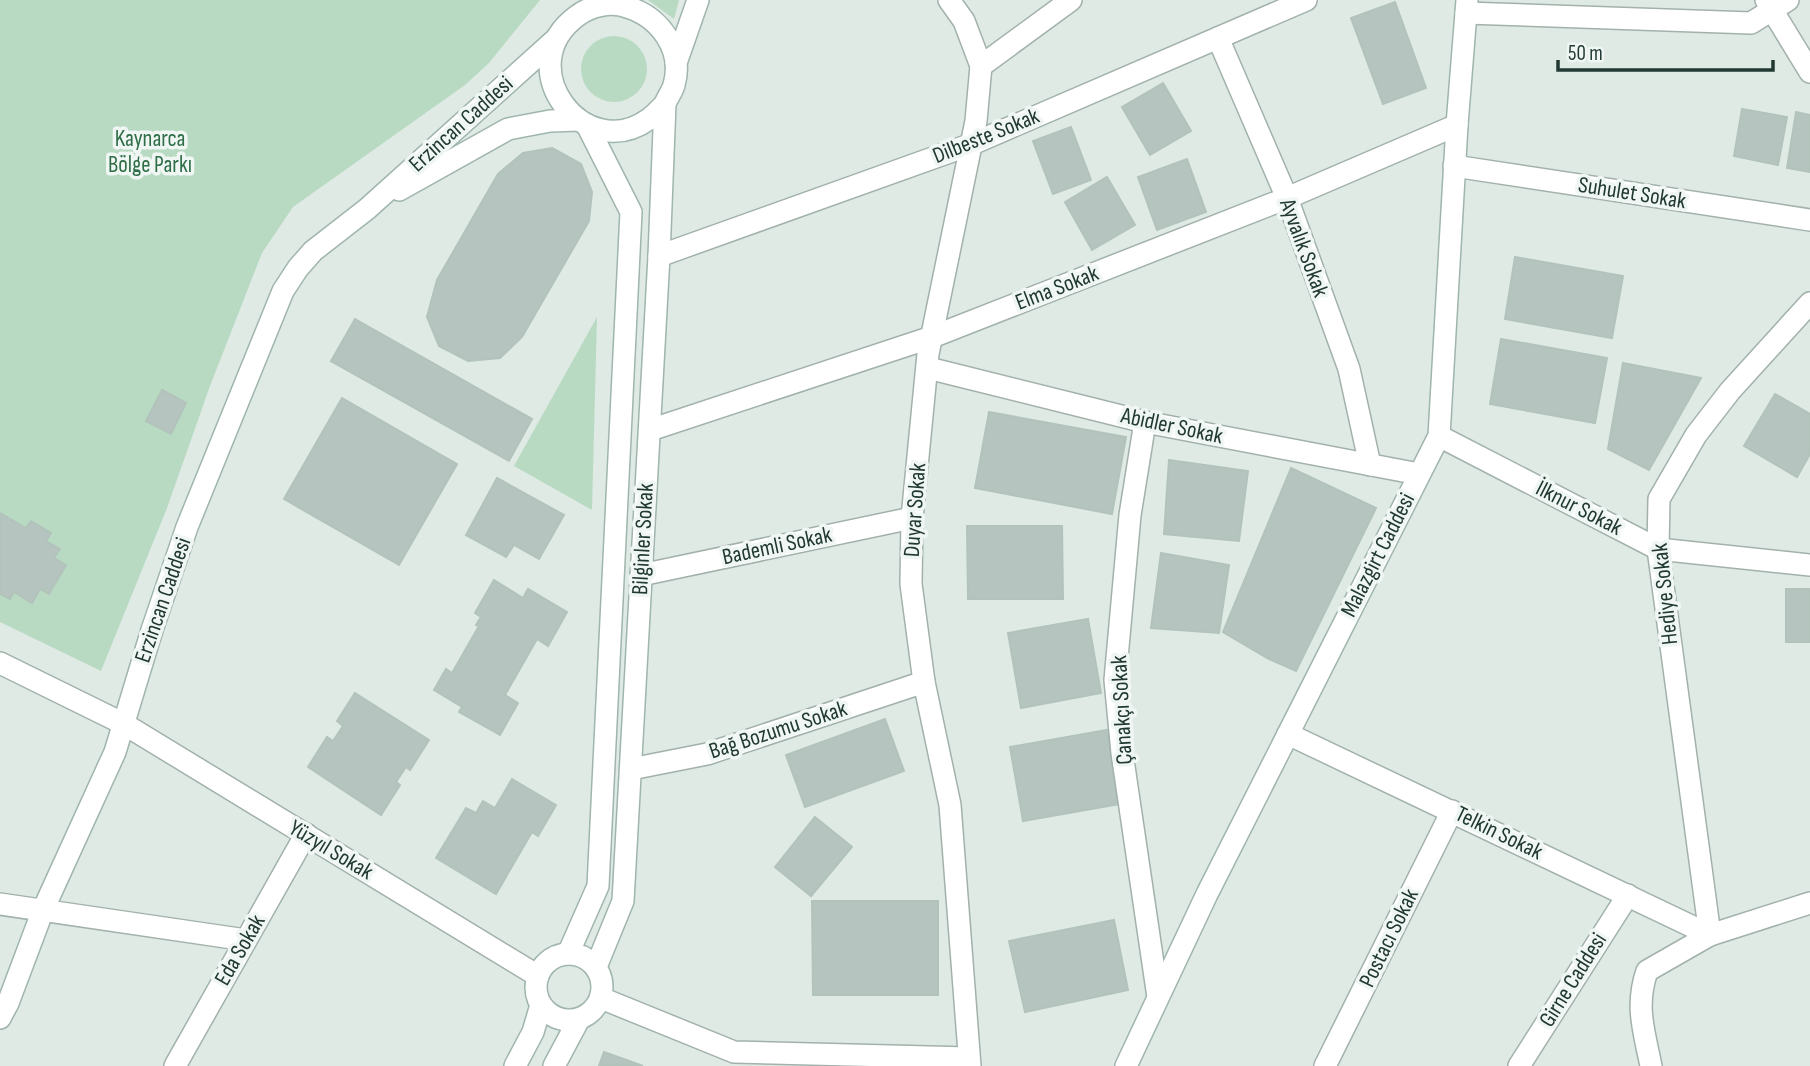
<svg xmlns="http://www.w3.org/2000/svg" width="1810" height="1066" viewBox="0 0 1810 1066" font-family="'Sofia Sans Condensed',sans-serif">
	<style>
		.green { fill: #b9dac2 }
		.building { fill: #b5c4be; stroke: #b2c3bc; stroke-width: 2 }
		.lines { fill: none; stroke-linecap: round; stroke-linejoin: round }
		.street-casing { stroke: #a2b1ac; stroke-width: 24 }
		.secondary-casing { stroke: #9fb5ad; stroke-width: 24 }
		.street { stroke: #fff; stroke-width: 21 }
		.secondary { stroke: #fff; stroke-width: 21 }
		.labels { text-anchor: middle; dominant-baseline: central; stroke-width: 7; stroke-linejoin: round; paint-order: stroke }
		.street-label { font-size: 23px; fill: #213932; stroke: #eff6f3 }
		.park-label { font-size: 23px; fill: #2e6d46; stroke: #eff6f3 }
	</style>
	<rect width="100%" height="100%" fill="#dfeae5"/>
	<!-- green -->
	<g class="green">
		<path d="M0,0H540L489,63L465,85L293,207L262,253L210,386L167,508L101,671L0,622Z"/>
		<path d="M648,0H679L674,19Z"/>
		<circle cx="614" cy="69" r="33"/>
		<path d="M597,317L592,510L514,466Z"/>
	</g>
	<!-- building -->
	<g class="building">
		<path d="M1395,2L1426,88L1383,104L1351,18Z"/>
		<path d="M1163,83L1191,131L1150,155L1122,107Z"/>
		<path d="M1742,109L1787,117L1778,165L1734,156Z"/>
		<path d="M1796,112L1810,115V172L1787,168Z"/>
		<path d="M1071,127L1091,180L1053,194L1033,141Z"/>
		<path d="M552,148L581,164L592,192L589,221L522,337L500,358L468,361L439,346L427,317L437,280L498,174L523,153Z"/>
		<path d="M1187,159L1206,212L1157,230L1138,177Z"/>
		<path d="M1107,177L1135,225L1092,250L1065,202Z"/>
		<path d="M1515,257L1623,276L1612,338L1505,319Z"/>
		<path d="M355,319L532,419L509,461L331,361Z"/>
		<path d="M1501,339L1607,358L1595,423L1490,404Z"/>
		<path d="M1623,363L1701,378L1649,470L1608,449Z"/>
		<path d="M162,390L186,403L171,434L146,421Z"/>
		<path d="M1775,394L1810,414V454L1797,477L1744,446Z"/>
		<path d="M342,398L457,464L399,565L284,499Z"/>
		<path d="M989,412L1126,437L1112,514L975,488Z"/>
		<path d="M1169,460L1248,471L1239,541L1164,534Z"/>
		<path d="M1291,468L1376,508L1296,671L1269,659L1223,632Z"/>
		<path d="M497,478L564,515L539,559L514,545L506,557L466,535Z"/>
		<path d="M0,513L26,528L31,521L51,533L46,541L60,549L54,558L66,565L49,594L40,589L32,603L14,592L10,599L0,594Z"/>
		<path d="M967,526H1062L1063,599H968Z"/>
		<path d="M1161,553L1229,565L1219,633L1151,628Z"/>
		<path d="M494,580L523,598L528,589L567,612L548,646L537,639L505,695L518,703L500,735L459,712L462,707L434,690L446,669L452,673L479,626L476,625L481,617L475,613Z"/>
		<rect x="1786" y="589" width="24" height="53"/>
		<path d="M1088,619L1101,693L1021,708L1008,633Z"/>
		<path d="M355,693L429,740L410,770L406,767L396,782L400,785L381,815L308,767L327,737L333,741L343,726L337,721Z"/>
		<path d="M885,719L904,771L805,807L786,755Z"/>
		<path d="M1107,730L1120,804L1023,821L1010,747Z"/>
		<path d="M512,779L556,805L538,836L532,832L496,894L436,858L466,808L476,813L483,801L495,808Z"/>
		<path d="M815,817L852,847L811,896L775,867Z"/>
		<path d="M812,901H938V995H813Z"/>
		<path d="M1114,920L1128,990L1025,1012L1009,941Z"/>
		<path d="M604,1052L643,1066H599Z"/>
	</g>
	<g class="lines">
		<defs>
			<g id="street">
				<path d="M949,0L964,21L981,66"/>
				<path d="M1766,0L1810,72"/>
				<path d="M1466,13L1751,23L1788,0"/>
				<path d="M1218,38L1287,198L1349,369L1370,465"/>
				<path d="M1454,166L1810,220"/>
				<path d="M659,256L972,144L1306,0"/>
				<path d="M928,368L1145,422L1419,474"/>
				<path d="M1145,422L1130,515L1115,680L1122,753L1158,997"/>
				<path d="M650,430L932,337L1287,198L1457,125"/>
				<path d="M1439,436L1658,549L1810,565"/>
				<path d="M641,575L912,518"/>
				<path d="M0,663L124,724L538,976"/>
				<path d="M1288,734L1710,935"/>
				<path d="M631,769L707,754L924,682"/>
				<path d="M0,904L246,940"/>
				<path d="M1710,935L1658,549L1659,499L1696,435L1730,391L1810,303"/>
				<path d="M601,998L734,1052L969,1058"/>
				<path d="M175,1066L306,834"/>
				<path d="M970,1066L950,805L924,682L911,584L912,518L928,354L976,121L981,66L1071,0"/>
				<path d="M1325,1066L1452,811"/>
				<path d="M1519,1066L1628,895"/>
				<path d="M1651,1066C1644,1031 1635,1006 1647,971L1710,935L1810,903"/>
			</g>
			<g id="secondary">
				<path d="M676,63L698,0"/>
				<path d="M399,190L508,129L550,121L579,120"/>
				<path d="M568,954L598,886L631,212L587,125"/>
				<circle cx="569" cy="987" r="33"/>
				<path d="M596,967L623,901L659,256L665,104C667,98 672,92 674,85C684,50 660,17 627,7C611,1 590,6 577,16C509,66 584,166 649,119C655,115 660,109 665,104"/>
				<path d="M0,1018L8,1003L43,910L115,752L152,630L187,527L283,291L298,268L313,251L367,209L556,39"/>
				<path d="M515,1066L533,1032L541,1005"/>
				<path d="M554,1066L579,1019"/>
				<path d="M1126,1066L1207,894L1439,436L1457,125L1467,0"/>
			</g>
		</defs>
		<!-- street casing -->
		<use href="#street" class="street-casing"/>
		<!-- secondary casing -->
		<use href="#secondary" class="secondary-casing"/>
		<!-- street -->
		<use href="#street" class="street"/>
		<!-- secondary -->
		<use href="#secondary" class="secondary"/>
	</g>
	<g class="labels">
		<!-- street labels -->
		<g class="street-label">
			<text transform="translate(461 124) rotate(-42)">Erzincan Caddesi</text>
			<text transform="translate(986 136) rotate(-22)">Dilbeste Sokak</text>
			<text transform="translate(1632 193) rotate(9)">Suhulet Sokak</text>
			<text transform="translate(1304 248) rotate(70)">Ayvalık Sokak</text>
			<text transform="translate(1057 288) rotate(-21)">Elma Sokak</text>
			<text transform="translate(1172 426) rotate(12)">Abidler Sokak</text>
			<text transform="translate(1579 508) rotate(27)">İlknur Sokak</text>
			<text transform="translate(915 510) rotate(-86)">Duyar Sokak</text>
			<text transform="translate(643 539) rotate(-87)">Bilginler Sokak</text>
			<text transform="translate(777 546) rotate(-12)">Bademli Sokak</text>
			<text transform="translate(1378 555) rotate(-63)">Malazgirt Caddesi</text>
			<text transform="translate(1665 594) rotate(-96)">Hediye Sokak</text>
			<text transform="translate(163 600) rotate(-71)">Erzincan Caddesi</text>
			<text transform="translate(1122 710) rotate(-93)">Çanakçı Sokak</text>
			<text transform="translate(778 730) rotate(-18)">Bağ Bozumu Sokak</text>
			<text transform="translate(1499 833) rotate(26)">Telkin Sokak</text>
			<text transform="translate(331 850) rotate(31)">Yüzyıl Sokak</text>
			<text transform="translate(1389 938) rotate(-64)">Postacı Sokak</text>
			<text transform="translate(240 950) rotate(-60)">Eda Sokak</text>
			<text transform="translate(1573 980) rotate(-58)">Girne Caddesi</text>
		</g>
		<!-- park labels -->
		<g class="park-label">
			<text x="150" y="139">Kaynarca<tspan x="150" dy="26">Bölge Parkı</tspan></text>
		</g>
	</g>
	<!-- scale -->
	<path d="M1558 60v10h215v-10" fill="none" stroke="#213932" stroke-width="3.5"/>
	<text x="1568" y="60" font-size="21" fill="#213932" stroke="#eff6f3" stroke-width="5" paint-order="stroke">50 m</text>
</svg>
